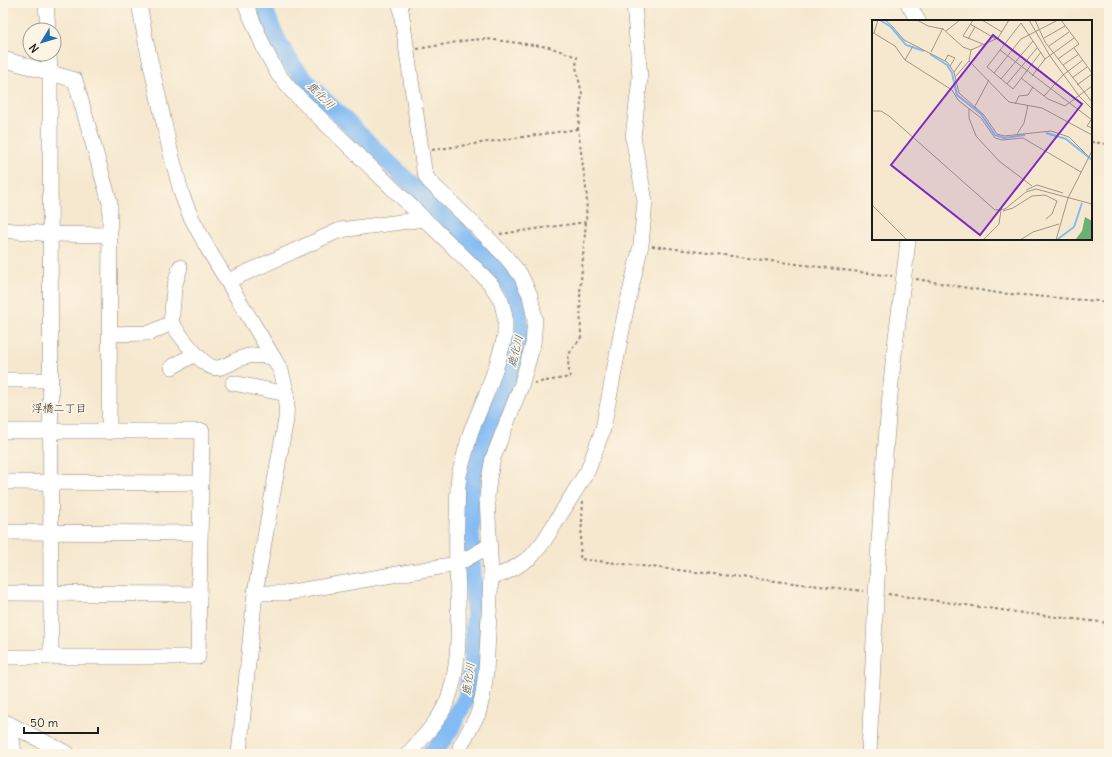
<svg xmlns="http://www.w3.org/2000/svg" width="1112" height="757" viewBox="0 0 1112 757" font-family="Delius,'Klee One',sans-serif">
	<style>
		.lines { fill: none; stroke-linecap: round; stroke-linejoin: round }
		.river { stroke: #83bcf4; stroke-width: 18 }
		.minor-casing { stroke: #898276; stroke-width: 16 }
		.path { stroke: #898276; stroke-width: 2; stroke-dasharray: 3 3; stroke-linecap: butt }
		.minor { stroke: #fff; stroke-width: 15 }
		.labels { text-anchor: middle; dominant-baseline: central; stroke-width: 3.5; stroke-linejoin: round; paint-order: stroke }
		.water-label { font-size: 11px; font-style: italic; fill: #405468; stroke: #fcf5e5 }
		.neighbourhood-label { font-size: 11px; fill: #1c1c1c; stroke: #fcf5e5 }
		.inset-river { fill: none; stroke: #83bcf4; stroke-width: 2 }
		.inset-road { fill: none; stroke: #9f9687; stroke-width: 1 }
		.view { fill: #7b2cbf; fill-opacity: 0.15; stroke: #7b2cbf; stroke-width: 2 }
		.inset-edge { fill: none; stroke: #1c1c1c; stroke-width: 2 }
	</style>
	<rect width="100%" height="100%" fill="#fcf5e5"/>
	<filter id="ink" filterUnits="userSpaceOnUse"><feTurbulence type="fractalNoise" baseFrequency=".025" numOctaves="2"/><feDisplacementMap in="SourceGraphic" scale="8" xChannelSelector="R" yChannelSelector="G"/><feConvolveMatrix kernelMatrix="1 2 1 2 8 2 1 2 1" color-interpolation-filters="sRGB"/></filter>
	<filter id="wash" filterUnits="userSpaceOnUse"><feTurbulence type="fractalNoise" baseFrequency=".012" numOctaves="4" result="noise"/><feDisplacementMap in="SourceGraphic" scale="16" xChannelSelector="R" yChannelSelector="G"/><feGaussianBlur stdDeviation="0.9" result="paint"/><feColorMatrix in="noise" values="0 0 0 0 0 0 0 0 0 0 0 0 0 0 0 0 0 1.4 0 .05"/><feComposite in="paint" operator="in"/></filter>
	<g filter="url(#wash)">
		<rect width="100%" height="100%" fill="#f6e8cf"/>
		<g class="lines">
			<!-- river -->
			<path class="river" d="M263,3C268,22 277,41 287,57C296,71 312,88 324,100L501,272L514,293L519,312L520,333L517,351L511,372L488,428L475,471L471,494V541L475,617L472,659L467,696L450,730L439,745L429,754"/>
		</g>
	</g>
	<g filter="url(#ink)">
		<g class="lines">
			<defs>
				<g id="minor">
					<path d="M46,3L48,30"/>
					<path d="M139,3L146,42L170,150L182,195L190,215L208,249L273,357L281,371L287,394L286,419L255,593L239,754"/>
					<path d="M245,3L265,50L278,74L291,90L476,269L490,283L496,292L501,301L503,308L505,317V336L498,361L488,390L471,431L459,475L458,485C457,512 456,540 457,567C458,609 463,668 445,706C436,725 421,739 408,754"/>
					<path d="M400,3L424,170L426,176L429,181L486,236L506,257L520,274L530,295L535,320L533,344L521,386L493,458L489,479L487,497L491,576L486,672L483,694L478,714L460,747L461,754"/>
					<path d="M908,3L918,21"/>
					<path d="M49,54L50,73L51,657"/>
					<path d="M3,59L75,80L110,203L109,432"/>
					<path d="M3,230L51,234L110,235"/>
					<path d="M228,281L340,230L424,219"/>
					<path d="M171,323L172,314L174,288L180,267"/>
					<path d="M110,334L150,333L171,323C180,334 201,367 216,368C226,368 235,359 245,357C253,354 264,356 273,357"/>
					<path d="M172,367L195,354"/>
					<path d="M3,380H51"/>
					<path d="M233,383L287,394"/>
					<path d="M3,431H202L198,657H3"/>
					<path d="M3,482L201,483"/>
					<path d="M3,532L200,533"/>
					<path d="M491,576L502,574L514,568L531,557L544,541L588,470L603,429L625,314L641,245L645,201L633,137L640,78L634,3"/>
					<path d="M3,593L199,594"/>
					<path d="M255,593H286L457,564L489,546"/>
					<path d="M3,721L68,754"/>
					<path d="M10,724L14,754"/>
					<path d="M869,754C874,634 879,514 890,395C894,343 903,291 908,239"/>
				</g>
			</defs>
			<!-- minor casing -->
			<use href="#minor" class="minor-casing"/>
			<!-- path -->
			<g class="path">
				<path d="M417,49L469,40L487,39L549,47L577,57L576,67L582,94L578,129L587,196L586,222L580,292L581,337C578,343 574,345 571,351C566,358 569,369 570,377L534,383"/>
				<path d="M1091,142L1109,144"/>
				<path d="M432,150L578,129"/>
				<path d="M500,234L586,222"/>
				<path d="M652,246L892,276"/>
				<path d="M916,279L997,293L1109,302"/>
				<path d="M583,501L580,559L864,591"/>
				<path d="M888,594L1030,614L1109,623"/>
			</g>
			<!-- minor -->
			<use href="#minor" class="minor"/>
		</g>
	</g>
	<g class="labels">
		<!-- water labels -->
		<g class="water-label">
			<text transform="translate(321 95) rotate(45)">鹿化川</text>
			<text transform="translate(515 351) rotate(-76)">鹿化川</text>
			<text transform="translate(468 679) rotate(-82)">鹿化川</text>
		</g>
		<!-- neighbourhood labels -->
		<g class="neighbourhood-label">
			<text x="59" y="408">浮橋二丁目</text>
		</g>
	</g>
	<!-- overview -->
	<g transform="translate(872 20)">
		<rect width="220" height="220" fill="#f6e8cf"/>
		<path d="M213,197L220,201V220H203L210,211Z" fill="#6cb075"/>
		<path class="inset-river" d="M8,0L19,7L34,25L52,31M58,34L75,45L80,53L85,75L109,94L123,115L132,118L153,115M174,113L194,119L220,140M186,219L202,207L210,183"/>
		<path class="inset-road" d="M13,0L21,7L32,20L75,42L82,52L87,73L112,95L125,114L132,116L179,111L197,117L217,137M45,0L56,6L71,9L91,27L99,30L126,18L137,0M101,0L91,16L113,25M110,0L130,12M157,0L178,36L207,76L220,89M163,0L173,22L220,82M98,4L124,19M74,11L88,0M0,12L23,26L33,40L80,70L86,80L109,98L123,118L130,120L151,118L209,152M2,13L6,0M172,18L193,6M96,19L103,7M177,26L197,12M202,28L220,53M99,30L97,41L137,82L170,88L220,115M128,30L220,100M59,32L71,8M169,32L141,69L115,47L149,3L173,39M186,39L207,24L189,0M33,40L41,26M73,41L76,35L83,38L78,46M191,45L207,34M166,49L183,63M82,52L90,41M122,53L149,19L186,0M160,56L173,39L202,18M83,57L97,41M149,58L176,79L193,86L220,66M200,58L215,47M129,59L161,21M135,64L165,28M205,65L220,54M172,76L191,55L211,40M143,84L147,76L156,75L161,67M102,88L117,60M97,89V98L104,116L127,141L160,166M0,91H9L17,96L123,190L133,189L154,172L164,169L220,184M219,100L215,106L220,108M145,114L152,103L156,85M154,170L165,165L191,173M0,185L35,220M131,191L141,188L160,176L173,175L185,181L180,194L174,199M111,220L127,204L129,190M148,220L161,212L187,204M184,220L196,178L220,131"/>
		<path class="view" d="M121,15L210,84L108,215L19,145Z"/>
		<rect width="220" height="220" class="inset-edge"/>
	</g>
	<!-- margin -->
	<rect width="1112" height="757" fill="none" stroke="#fcf5e5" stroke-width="16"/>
	<!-- north arrow -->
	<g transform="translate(42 42) rotate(232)"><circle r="19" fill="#fcf5e5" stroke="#a29e95"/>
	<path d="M0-3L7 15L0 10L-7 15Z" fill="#1f6fb2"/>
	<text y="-6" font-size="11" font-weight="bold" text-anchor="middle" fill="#1c1c1c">N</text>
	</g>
	<!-- scale -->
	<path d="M24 727v6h74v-6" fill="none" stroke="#1c1c1c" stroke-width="2"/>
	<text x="30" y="727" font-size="12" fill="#1c1c1c" stroke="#fcf5e5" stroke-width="3" paint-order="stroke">50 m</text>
</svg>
